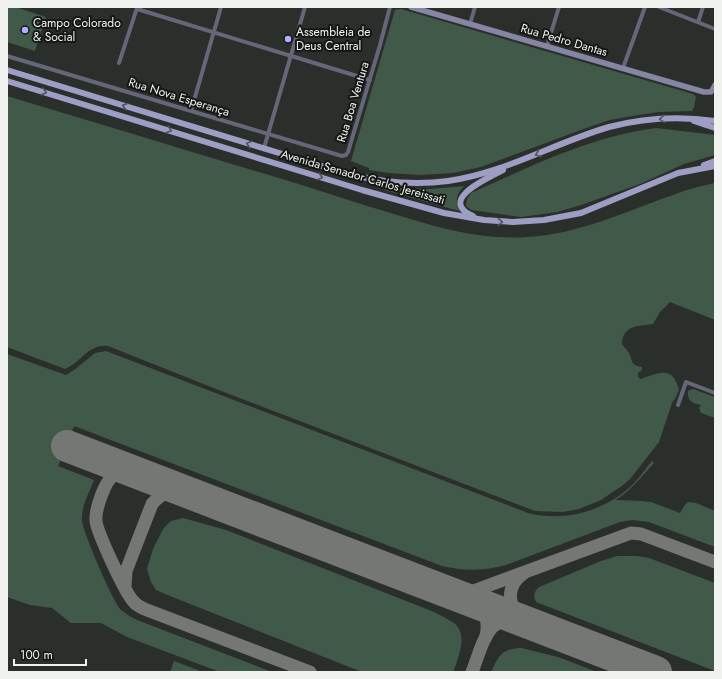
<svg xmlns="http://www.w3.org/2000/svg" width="722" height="679" viewBox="0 0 722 679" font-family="Jost,sans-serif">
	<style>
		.green { fill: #415948 }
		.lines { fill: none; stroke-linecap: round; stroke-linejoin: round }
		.taxiway { stroke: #747774; stroke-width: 13 }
		.runway { stroke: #747774; stroke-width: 32 }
		.minor { stroke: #666679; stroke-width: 4 }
		.secondary { stroke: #8685a3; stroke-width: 5.5 }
		.primary { stroke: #9e9dc4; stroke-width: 6 }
		.oneway { stroke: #535364 }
		.poi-dot { fill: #b1adfa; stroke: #151715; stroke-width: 1.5 }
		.labels { text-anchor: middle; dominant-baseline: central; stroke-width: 4; stroke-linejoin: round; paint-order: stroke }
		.poi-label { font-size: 12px; fill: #f0f2f0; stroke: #151715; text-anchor: start }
		.street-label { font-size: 12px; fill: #f0f2f0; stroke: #151715 }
	</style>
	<rect width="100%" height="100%" fill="#2b2f2c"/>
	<!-- green -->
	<g class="green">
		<path d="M7,7H15L46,17L35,51L7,42Z"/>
		<path d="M401,9L693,94L696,97L694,107L692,111L659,112L632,116L610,120L589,127L481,167L453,173L420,175L389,173L369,170V168L351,161L395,10Z"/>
		<path d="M7,96C106,126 206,156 305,186C339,197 373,208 407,218C447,230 485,240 527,237C581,234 626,211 676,194C688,189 702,186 715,183V320L670,302L660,312L653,324C638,326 623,325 622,344C624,347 627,350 629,353C633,361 630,365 642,367V370L638,373V376L640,379C648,377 666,367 673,377C676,380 677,385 679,389L676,397L672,403L659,442L630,479L623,485L601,500L579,509L563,512L535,511L216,389L108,346C88,344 82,362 65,369L7,347Z"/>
		<path d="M656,128L715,135V155L684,164L640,184L581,205L557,212L521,217L471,210L466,206L467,199L471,193C532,166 589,137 656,128Z"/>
		<path d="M464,186C456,194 455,201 459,211L384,190V188L430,189Z"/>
		<path d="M106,351L528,513C564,522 602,512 630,487C639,479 645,469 652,461L654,463C641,477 631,491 615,500L641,501L651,502L680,513L685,505L688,502L696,503L715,511V547L649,522L632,520L620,522L506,565C484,571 464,571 442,566L74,426L58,466L94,480C89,493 81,506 82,521C83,532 113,602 121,610C126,614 131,617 137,620L272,672H220L127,637L101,623H71L52,608L30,605L7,597V354L66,375L74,370L95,353Z"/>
		<path d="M693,389L715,397V418L701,413L699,408L701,405C692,403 687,401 688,391Z"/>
		<path d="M183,518L226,530L434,612C441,616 448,619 454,623C468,635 459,655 454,670L453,672H362L170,596L156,590L151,582L147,569L153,549L163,529L171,521Z"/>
		<path d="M617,556H637L649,558L715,583V671L536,602C533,595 534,592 539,587L601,561Z"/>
		<path d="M521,648L558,657L597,672H491C499,656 501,649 521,648Z"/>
		<path d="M174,661L203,672H170Z"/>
	</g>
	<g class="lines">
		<!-- taxiway -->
		<g class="taxiway">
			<path d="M140,474C133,473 123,472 115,475C105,479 95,510 96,521C97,532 126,595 134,602C137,606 142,608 147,610L310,672"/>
			<path d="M524,573C504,586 507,611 527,622"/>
			<path d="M125,586L126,571L152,504C162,492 173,489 188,493"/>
			<path d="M451,594L468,593L631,533L641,534L715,562"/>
			<path d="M454,595C476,604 492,609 486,637"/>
			<path d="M472,672C480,653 485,620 510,619C517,619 523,621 529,623"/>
		</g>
		<!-- runway -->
		<path class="runway" d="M67,446L656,672"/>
		<!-- minor -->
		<g class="minor">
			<path d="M659,7L715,29"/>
			<path d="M137,9L370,80"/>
			<path d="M698,22L703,7"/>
			<path d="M470,24L475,7"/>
			<path d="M547,46L559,7"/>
			<path d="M7,56L342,156L346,155L348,152L380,45L390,7"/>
			<path d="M119,63L137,8"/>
			<path d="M623,68L645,7"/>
			<path d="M191,111L221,7"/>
			<path d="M264,148L305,7"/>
			<path d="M678,405L686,382L715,393"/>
		</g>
		<!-- secondary -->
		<path class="secondary" d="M411,7L704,92H711L715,85"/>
		<!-- primary -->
		<g class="primary">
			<path d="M7,70L345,173C379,182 413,186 448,181C505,173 554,143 609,127C643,118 680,116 715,121"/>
			<path d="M7,81L362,190L444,213L484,220L513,222L544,220L581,213L678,173L715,166"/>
			<path d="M694,121L715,128"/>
			<path d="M704,165L715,161"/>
			<path d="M473,216C436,200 490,177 503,170"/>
		</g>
	</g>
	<!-- one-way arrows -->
	<defs><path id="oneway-chevron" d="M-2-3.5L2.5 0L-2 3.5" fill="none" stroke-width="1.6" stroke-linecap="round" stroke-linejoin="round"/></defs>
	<g class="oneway">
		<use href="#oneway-chevron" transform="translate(44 92) rotate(16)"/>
		<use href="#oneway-chevron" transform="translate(125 106) rotate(-163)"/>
		<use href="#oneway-chevron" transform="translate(662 119) rotate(176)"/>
		<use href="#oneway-chevron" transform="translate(169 130) rotate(17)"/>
		<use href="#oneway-chevron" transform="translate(249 144) rotate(-163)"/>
		<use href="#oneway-chevron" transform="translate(538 154) rotate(159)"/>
		<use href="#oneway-chevron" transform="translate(320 177) rotate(17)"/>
		<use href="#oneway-chevron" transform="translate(500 222) rotate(4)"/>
	</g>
	<!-- markers -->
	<g class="poi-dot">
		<circle cx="25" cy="30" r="4"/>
		<circle cx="288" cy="39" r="4"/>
	</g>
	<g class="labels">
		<!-- poi labels -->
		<g class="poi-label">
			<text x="33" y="23">Campo Colorado<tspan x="33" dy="14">&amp; Social</tspan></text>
			<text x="296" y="32">Assembleia de<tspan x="296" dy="14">Deus Central</tspan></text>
		</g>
		<!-- street labels -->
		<g class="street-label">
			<text transform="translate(564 40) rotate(16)">Rua Pedro Dantas</text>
			<text transform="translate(179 97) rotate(17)">Rua Nova Esperança</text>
			<text transform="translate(353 102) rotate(-73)">Rua Boa Ventura</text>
			<text transform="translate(363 177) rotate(16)">Avenida Senador Carlos Jereissati</text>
		</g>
	</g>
	<!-- border -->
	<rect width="722" height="679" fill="none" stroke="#f0f2f0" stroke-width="16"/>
	<!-- scale -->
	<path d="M14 659v6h72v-6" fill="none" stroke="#f0f2f0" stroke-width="2"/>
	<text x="20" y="659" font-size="12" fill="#f0f2f0" stroke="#151715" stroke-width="3" paint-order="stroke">100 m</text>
</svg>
